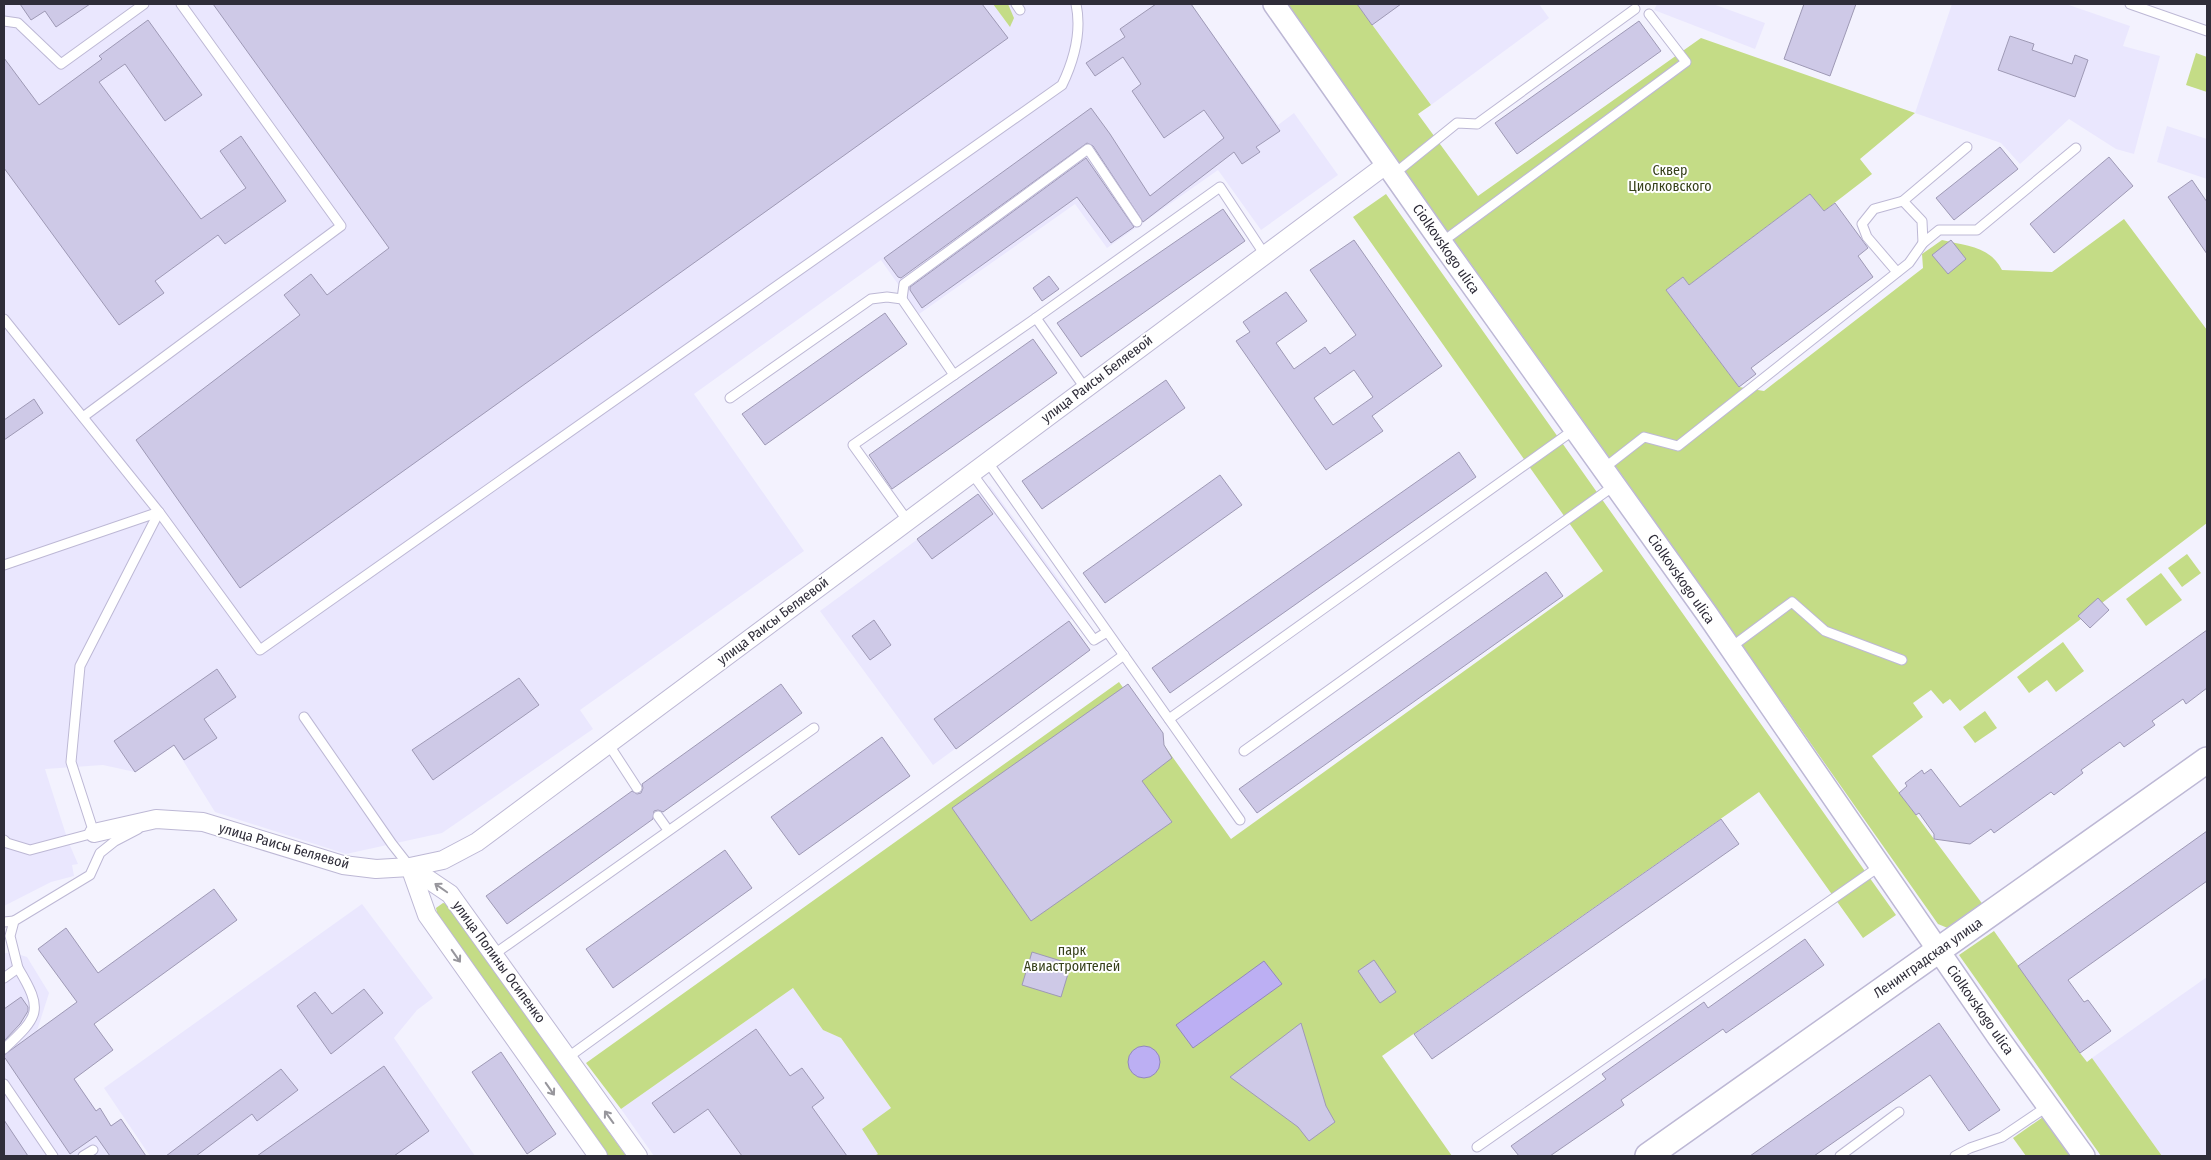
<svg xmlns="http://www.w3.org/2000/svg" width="2211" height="1160" viewBox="0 0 2211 1160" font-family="'Fira Sans Condensed',sans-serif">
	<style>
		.built { fill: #eae7fe }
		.green { fill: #c4dc86 }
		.water { fill: #bcaff3; stroke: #9288bb }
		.building { fill: #cec9e7; stroke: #9e99b5; fill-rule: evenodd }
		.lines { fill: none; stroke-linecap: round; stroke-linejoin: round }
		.service-casing { stroke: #bdb8d5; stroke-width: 11 }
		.minor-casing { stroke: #bdb8d5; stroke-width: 20 }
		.tertiary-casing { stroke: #bdb8d5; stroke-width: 24 }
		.secondary-casing { stroke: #bdb8d5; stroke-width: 28 }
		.service { stroke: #fff; stroke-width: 9 }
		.minor { stroke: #fff; stroke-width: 18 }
		.tertiary { stroke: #fff; stroke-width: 21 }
		.secondary { stroke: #fff; stroke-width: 25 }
		.oneway { stroke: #97969c }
		.labels { text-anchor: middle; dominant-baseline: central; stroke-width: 4; stroke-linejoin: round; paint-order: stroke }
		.park-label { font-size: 14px; fill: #36401a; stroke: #fff }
		.street-label { font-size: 14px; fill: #2f2d39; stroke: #fff }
	</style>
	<rect width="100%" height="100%" fill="#f3f2fe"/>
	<!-- built -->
	<g class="built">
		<path d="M4,4H1191L1278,125L1294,113L1338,175L1261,230L1218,170L1107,248L1075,204L919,314L881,260L694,394L804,551L580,710L593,729L442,833L346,854L215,812L174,746L135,772L103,765L45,769L68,841L78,864L72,865L74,876L51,882L4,906Z"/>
		<path d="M1357,4H1539L1549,18L1431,105Z"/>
		<path d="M1657,4H1713L1765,23L1755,49L1654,10Z"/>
		<path d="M1952,4H2066L2130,26L2123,46L2160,56L2134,154L2116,149L2069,119L2020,164L2001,143L1915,113Z"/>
		<path d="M2167,126L2207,139V179L2157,162Z"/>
		<path d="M990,486L1082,611L1069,621L1090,650L933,765L820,611Z"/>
		<path d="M362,904L433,998L417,1010L394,1038L475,1156H150L104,1088Z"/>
		<path d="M4,953H14L27,957L49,993L35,1037L72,1075L96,1110L100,1108L111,1125L121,1119L146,1156H4Z"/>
		<path d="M2207,977V1156H2162L2092,1058Z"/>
		<path d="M793,988L823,1030L841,1038L891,1108L878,1154L874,1156H654L621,1109Z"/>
	</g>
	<!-- green -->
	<g class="green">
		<path d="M993,4H1008L1014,18L1010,27Z"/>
		<path d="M1285,4H1357L1431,105L1418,114L1478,196L1701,38L1915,113L1860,159L1872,174L1824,211L1810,194L1689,285L1683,277L1666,290L1739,387L1764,391L1923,268L1922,254L1942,240C1966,246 1990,246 2002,270L2052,272L2124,219L2207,330V523L1960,711L1950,699L1943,704L1931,690L1913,703L1923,717L1872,756L1984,906L1950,929L1938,924L1621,474Z"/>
		<path d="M2196,53L2207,57V92L2186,85Z"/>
		<path d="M1386,194L1896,915L1863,938L1759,792L1382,1056L1452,1156H874L878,1154L862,1129L891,1108L841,1038L823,1030L793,988L621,1109L586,1063L1119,682L1231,839L1603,571L1353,217Z"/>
		<path d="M2187,554L2201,573L2182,587L2168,568Z"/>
		<path d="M2161,573L2182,600L2146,626L2126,599Z"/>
		<path d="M2063,642L2084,671L2056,692L2047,680L2029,693L2017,677Z"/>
		<path d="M1985,711L1997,728L1975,743L1963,727Z"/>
		<path d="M443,903L448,904L626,1156H606L439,922L436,908Z"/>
		<path d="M1994,931L2080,1053L2087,1062L2092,1058L2162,1156H2101L1959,955Z"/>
		<path d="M2046,1115L2075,1156H2026L2013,1138Z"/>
	</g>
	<!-- water -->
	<g class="water">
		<path d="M1264,961L1282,984L1193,1048L1176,1025Z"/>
		<circle cx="1144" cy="1062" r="16"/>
	</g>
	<!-- building -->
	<g class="building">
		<path d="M20,4H90L56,27L45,11L31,20Z"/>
		<path d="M213,4H982L1008,38L240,588L136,440L300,315L284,295L311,274L327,295L389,248Z"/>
		<path d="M1156,4H1191L1280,131L1256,147L1260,152L1242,164L1234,152L1143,222L1093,146L1087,143L901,278L898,277L884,258L1091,108L1110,134L1150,196L1224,138L1204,110L1164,138L1132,91L1141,84L1123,57L1095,76L1086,63L1125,37L1120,29Z"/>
		<path d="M1357,4H1401L1372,25Z"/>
		<path d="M1804,4H1856L1830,76L1784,59Z"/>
		<path d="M148,20L202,95L165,121L125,64L99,82L201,219L246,188L220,151L241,136L286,201L225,244L218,235L155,281L164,293L119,325L4,168V58L39,105L102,59L99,56Z"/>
		<path d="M1639,21L1661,51L1517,154L1495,123Z"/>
		<path d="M2010,36L2034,44L2032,50L2072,64L2075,55L2088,60L2075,97L1998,70Z"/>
		<path d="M2000,147L2018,169L1954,220L1936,198Z"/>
		<path d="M2109,157L2133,186L2054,253L2030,224Z"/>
		<path d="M1086,158L1134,227L1111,243L1077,197L922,308L910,290V287Z"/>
		<path d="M2192,180L2207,202V254L2168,197Z"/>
		<path d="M1810,194L1824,211L1835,203L1868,248L1858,256L1873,277L1751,368L1756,374L1739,387L1666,290L1683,277L1689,285Z"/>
		<path d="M1223,209L1245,241L1081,357L1057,323Z"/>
		<path d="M1354,240L1442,366L1372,416L1383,431L1326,470L1236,341L1250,332L1243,322L1286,292L1307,321L1276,343L1294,369L1325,347L1330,354L1356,335L1310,270ZM1354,370L1373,397L1333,425L1314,398Z"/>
		<path d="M1951,240L1966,259L1948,274L1932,255Z"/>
		<path d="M1049,276L1059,289L1042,301L1033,288Z"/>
		<path d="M885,313L907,344L765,445L742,414Z"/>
		<path d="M1033,339L1057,373L892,489L869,455Z"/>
		<path d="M1166,380L1185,408L1042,509L1022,481Z"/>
		<path d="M34,399L43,413L4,440V420Z"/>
		<path d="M1459,452L1476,477L1170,693L1152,668Z"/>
		<path d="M1220,475L1242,505L1105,603L1083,573Z"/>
		<path d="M978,494L993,514L932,559L917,539Z"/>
		<path d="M1546,572L1563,596L1257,813L1239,789Z"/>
		<path d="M2098,598L2109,610L2090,628L2078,616Z"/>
		<path d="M874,620L891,645L870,660L852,636Z"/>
		<path d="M1069,621L1090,650L956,749L934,719Z"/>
		<path d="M2207,630V688L2186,704L2183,699L2152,721L2155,725L2124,747L2120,742L2081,770L2083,773L2054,795L2051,792L1994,833L1991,829L1970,844L1934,839V834L1919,813L1916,815L1899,793L1907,786L1905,783L1922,770L1924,774L1931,769L1960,807Z"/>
		<path d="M217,669L236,697L204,719L217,738L184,760L174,745L135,772L114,741Z"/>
		<path d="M519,678L539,705L433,780L412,750Z"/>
		<path d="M781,684L802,713L663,812L658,810L654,811L653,819L507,924L486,896L632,791L637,794L641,793L643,788L642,784Z"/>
		<path d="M1128,684L1163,733L1164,745L1172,758L1142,781L1172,822L1031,921L952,808Z"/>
		<path d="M882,737L910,776L799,855L771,817Z"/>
		<path d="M1721,819L1739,844L1432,1059L1414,1034Z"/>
		<path d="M2207,831V881L2068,980L2084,1002L2088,1000L2111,1031L2080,1053L2018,966Z"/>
		<path d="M725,850L752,888L613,988L586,949Z"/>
		<path d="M214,889L237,920L94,1024L113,1050L74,1079L96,1111L100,1108L111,1126L121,1119L146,1156H110L96,1136L70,1154L5,1058L4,1060V1055L77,1002L38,949L66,928L98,973Z"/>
		<path d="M1805,939L1824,965L1726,1033L1723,1029L1621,1100L1624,1105L1550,1156H1519L1511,1146L1606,1079L1602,1074L1704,1002L1708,1008Z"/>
		<path d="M1032,952L1071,964L1061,997L1022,985Z"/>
		<path d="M1374,960L1396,992L1380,1003L1358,971Z"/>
		<path d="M364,989L383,1013L331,1054L297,1006L315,992L332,1014Z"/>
		<path d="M21,997L28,1007V1011L20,1024L4,1041V1009Z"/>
		<path d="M1301,1023L1326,1106L1335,1122L1309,1141L1298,1127L1230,1077Z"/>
		<path d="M1939,1023L2000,1110L1969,1131L1930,1075L1814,1156H1750Z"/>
		<path d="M756,1029L790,1076L802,1068L824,1098L812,1107L847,1156H742L708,1109L674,1133L652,1103Z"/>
		<path d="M501,1052L556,1134L527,1154L472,1072Z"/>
		<path d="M384,1066L429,1131L394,1156H257Z"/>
		<path d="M281,1069L298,1090L257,1121L252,1114L196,1156H166Z"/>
		<path d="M4,1120L28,1156H4Z"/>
	</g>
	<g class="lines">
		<defs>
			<g id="service">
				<path d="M1016,4L1020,10"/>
				<path d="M2130,4L2207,31"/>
				<path d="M4,21L18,23L61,64L144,4"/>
				<path d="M1394,174L1457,123L1477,124L1635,9"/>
				<path d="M1903,201L1967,147"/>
				<path d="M1442,242L1686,62L1649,14"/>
				<path d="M1897,272L1867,237L1862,224L1874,209L1903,201L1922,221L1923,243"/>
				<path d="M902,299L904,284L1088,149L1137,222"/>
				<path d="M4,319L159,512L80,666L71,762L94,833L30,850L7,843L4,840"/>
				<path d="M1085,388L1036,318L1220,187L1265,255"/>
				<path d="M730,398L871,299L887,297L902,299L954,375"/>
				<path d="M83,417L341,226L181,4"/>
				<path d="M987,461L1240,820"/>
				<path d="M1603,469L1644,437L1678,446L1909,263L1923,243L1939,230H1977L2076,148"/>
				<path d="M971,472L1094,640L1107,632"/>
				<path d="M907,520L853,445L1036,318"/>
				<path d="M4,565L159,512L260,650L1062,85C1074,60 1082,32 1076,4"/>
				<path d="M1730,648L1792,602L1825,631L1902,660"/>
				<path d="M304,717L392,844L410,867"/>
				<path d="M1169,719L1575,429"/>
				<path d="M609,745L637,788"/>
				<path d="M1244,751L1615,485"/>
				<path d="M658,816L668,830"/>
				<path d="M4,922L14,921"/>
				<path d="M493,955L814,728"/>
				<path d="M4,978L18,968L10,936L14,921L90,875L100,853L115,841L138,829"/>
				<path d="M4,1049C39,1016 44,1011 18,968"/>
				<path d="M567,1058L1124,655"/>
				<path d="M4,1084L53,1156"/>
				<path d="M1477,1147L1880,866"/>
				<path d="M83,1156L93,1150"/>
				<path d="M1840,1156L1899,1112"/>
				<path d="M1955,1156L1970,1148L2002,1137L2048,1106"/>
			</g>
			<g id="minor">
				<path d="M94,833L156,819L203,822L343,865L376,869L410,867L443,860L477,842L1387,164"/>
				<path d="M410,867L450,894L638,1156"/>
				<path d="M410,867L427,915L598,1156"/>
			</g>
			<path id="tertiary" d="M1274,4L1441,242L1707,614L1998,1037L2084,1156"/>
			<path id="secondary" d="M1648,1156L2207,760"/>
		</defs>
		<!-- service casing -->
		<use href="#service" class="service-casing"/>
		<!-- minor casing -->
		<use href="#minor" class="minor-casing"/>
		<!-- tertiary casing -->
		<use href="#tertiary" class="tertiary-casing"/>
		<!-- secondary casing -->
		<use href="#secondary" class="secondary-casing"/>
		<!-- service -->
		<use href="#service" class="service"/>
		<!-- minor -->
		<use href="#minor" class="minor"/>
		<!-- tertiary -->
		<use href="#tertiary" class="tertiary"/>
		<!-- secondary -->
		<use href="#secondary" class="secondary"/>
	</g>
	<!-- one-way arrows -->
	<defs><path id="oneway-shaft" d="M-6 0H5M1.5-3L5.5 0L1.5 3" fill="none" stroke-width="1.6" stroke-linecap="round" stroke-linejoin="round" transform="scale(1.25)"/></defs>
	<g class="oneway">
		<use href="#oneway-shaft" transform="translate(441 888) rotate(-145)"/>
		<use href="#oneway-shaft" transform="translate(456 956) rotate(55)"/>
		<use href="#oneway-shaft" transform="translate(550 1089) rotate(55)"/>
		<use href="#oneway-shaft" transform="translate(609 1117) rotate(-126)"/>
	</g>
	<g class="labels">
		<!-- park labels -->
		<g class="park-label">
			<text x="1670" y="170">Сквер<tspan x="1670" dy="16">Циолковского</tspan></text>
			<text x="1072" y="950">парк<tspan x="1072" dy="16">Авиастроителей</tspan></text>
		</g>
		<!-- street labels -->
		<g class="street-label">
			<text transform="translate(1446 249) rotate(55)">Ciolkovskogo ulica</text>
			<text transform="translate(1097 379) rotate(-37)">улица Раисы Беляевой</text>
			<text transform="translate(1681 579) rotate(55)">Ciolkovskogo ulica</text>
			<text transform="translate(773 621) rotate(-37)">улица Раисы Беляевой</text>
			<text transform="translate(284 846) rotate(16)">улица Раисы Беляевой</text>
			<text transform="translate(1928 958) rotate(-35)">Ленинградская улица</text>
			<text transform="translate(499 962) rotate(54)">улица Полины Осипенко</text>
			<text transform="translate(1980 1010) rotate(55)">Ciolkovskogo ulica</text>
		</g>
	</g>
	<!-- border -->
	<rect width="2211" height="1160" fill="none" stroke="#2f2d39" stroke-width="10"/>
</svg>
